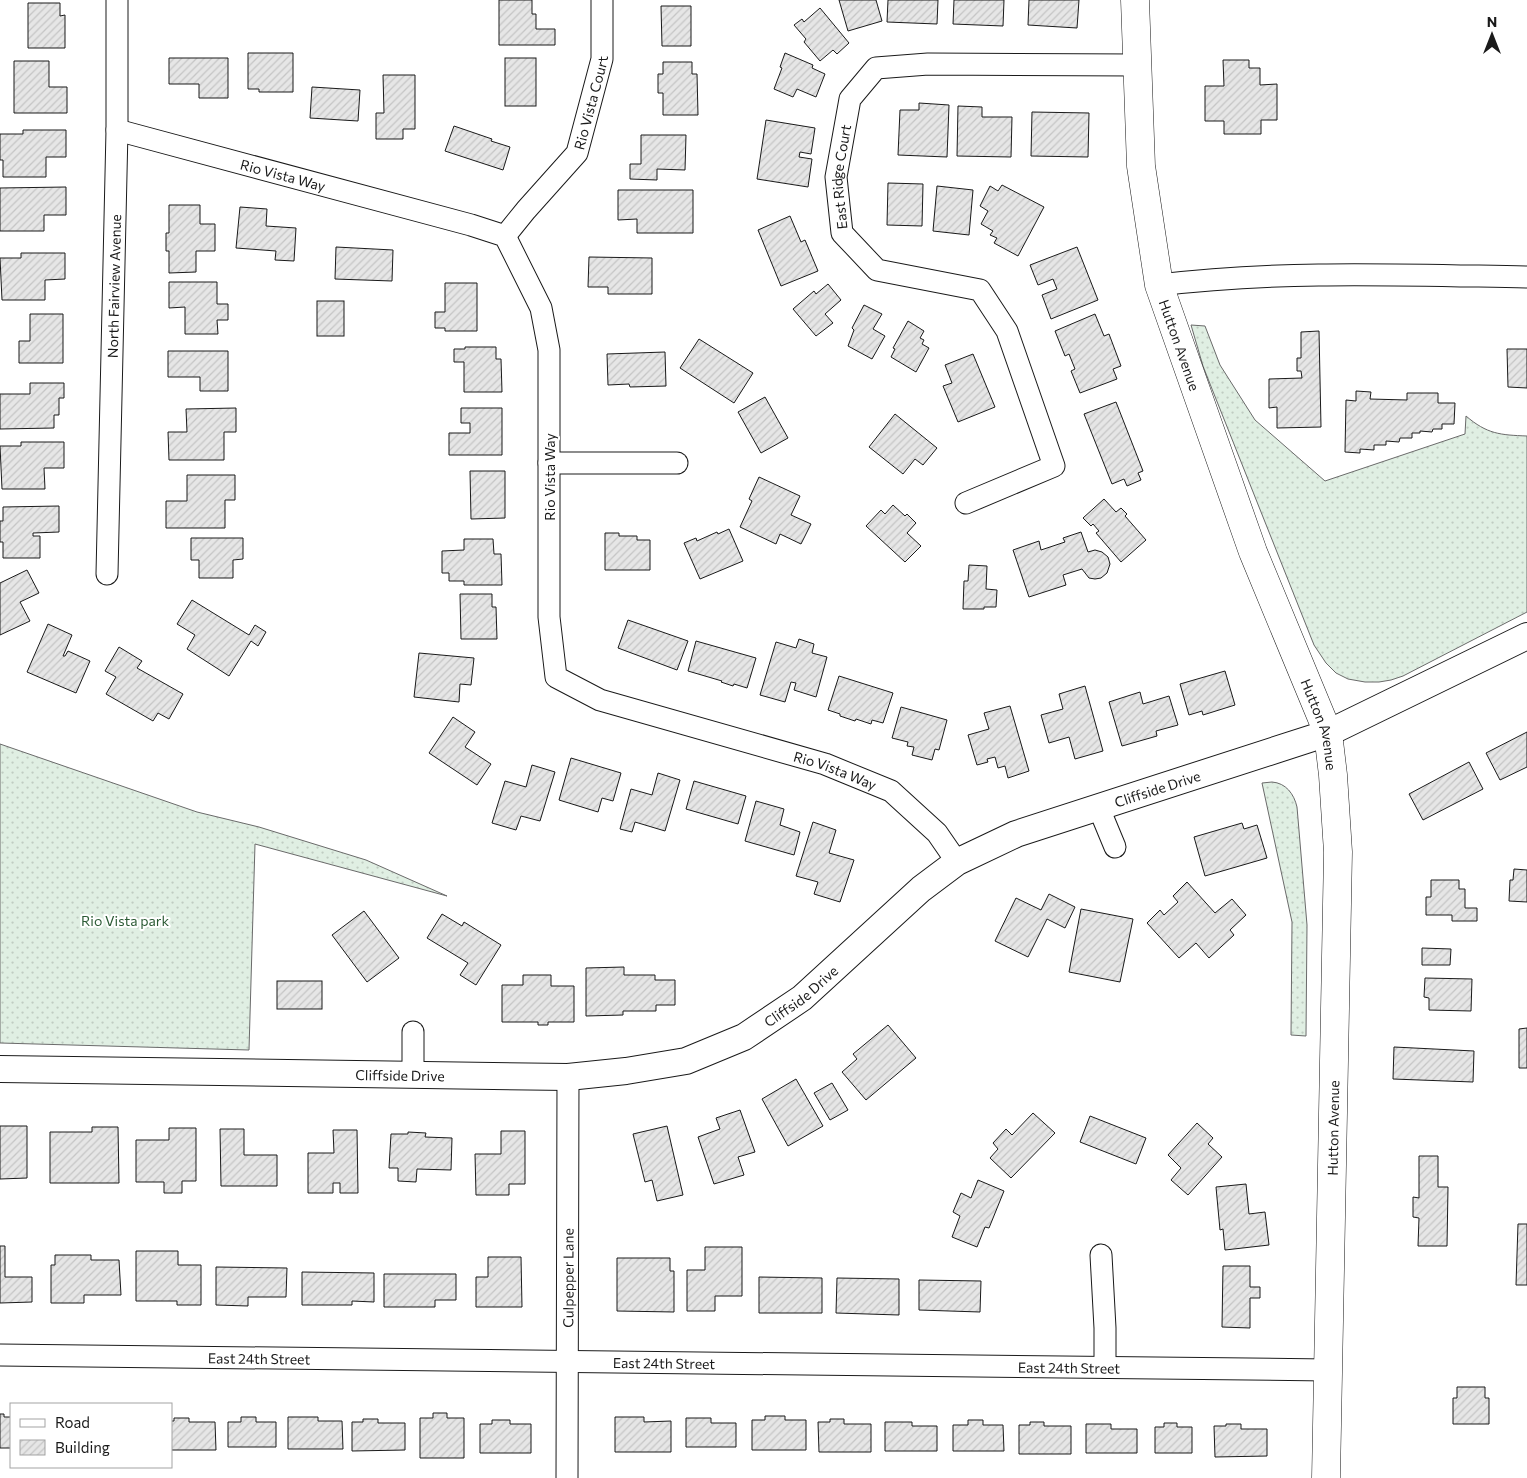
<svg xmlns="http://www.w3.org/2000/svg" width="1527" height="1478" viewBox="0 0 1527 1478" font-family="Commissioner,sans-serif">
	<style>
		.grass { fill: url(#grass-dots); stroke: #6a6a6a }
		.building { fill: url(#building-hatch); stroke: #1a1a1a }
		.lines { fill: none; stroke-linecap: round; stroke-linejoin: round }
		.minor-casing { stroke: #1a1a1a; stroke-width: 23 }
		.tertiary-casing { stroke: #1a1a1a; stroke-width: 28 }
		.secondary-casing { stroke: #1a1a1a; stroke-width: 29 }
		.minor { stroke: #fff; stroke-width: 21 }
		.tertiary { stroke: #fff; stroke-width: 26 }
		.secondary { stroke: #fff; stroke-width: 28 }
		.labels { text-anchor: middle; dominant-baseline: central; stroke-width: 4; stroke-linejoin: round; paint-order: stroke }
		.street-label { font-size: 14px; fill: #1a1a1a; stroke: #fff }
		.park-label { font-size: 14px; fill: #2b5a34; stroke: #fff }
	</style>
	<defs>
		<pattern id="grass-dots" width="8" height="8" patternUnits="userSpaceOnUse" patternTransform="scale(1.25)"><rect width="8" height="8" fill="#e0efe3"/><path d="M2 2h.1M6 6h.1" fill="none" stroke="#c0ccc2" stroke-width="1.8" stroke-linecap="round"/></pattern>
		<pattern id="building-hatch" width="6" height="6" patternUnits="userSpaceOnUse" patternTransform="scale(1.25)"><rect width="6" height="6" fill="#e6e6e6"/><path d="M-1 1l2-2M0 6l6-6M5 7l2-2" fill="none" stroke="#c5c5c5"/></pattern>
	</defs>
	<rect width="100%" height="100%" fill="#fff"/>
	<!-- grass -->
	<g class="grass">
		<path d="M1191,325L1205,326L1220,365L1255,420L1325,481L1465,434L1466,416C1487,434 1500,435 1527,436V612L1403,676L1391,680L1379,682H1365L1348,679L1336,673L1326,663L1314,645L1212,389L1203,366Z"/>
		<path d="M0,744L197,812L259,827L366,860L447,896L255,844L249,1050L0,1043Z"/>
		<path d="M1272,782C1286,783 1294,794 1297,807L1307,925L1306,1036L1291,1035L1292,922L1262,783Z"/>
	</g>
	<!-- building -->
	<g class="building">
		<path d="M499,0H532V14H536V29H555V45H499Z"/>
		<path d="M839,0H876L882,21L848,31Z"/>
		<path d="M888,0H938L937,24L887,22Z"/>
		<path d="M954,0H1004L1003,26L953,24Z"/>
		<path d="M1029,0H1079L1077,28L1028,25Z"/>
		<path d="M28,3H60V16L65,15V48H28Z"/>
		<path d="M661,6H691V46H662Z"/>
		<path d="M820,8L849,43L837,54L833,50L820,61L804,42L806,39L794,25L802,19L804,22Z"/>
		<path d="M248,53H293V92H259V89H248Z"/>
		<path d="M785,53L813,65L812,68L825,74L816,97L797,89L793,97L774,89L782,68L780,67Z"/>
		<path d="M169,58H228V98H199V84H169Z"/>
		<rect x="505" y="58" width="31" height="48"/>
		<path d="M1223,60H1249V68H1260V85L1277,84V120H1261V134H1224V121H1205V86H1224Z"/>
		<path d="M14,61H49V87H67V113H14Z"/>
		<path d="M663,62H692V74H697L698,115H663V93H658V74H663Z"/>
		<path d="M383,75H415V129H403V139H376V113H384Z"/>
		<path d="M312,87L360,90L358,121L310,118Z"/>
		<path d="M919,103L949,105L947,157L898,155L900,110H919Z"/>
		<path d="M958,106L982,107V117H1012L1011,157L957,156Z"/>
		<path d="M1032,112L1089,113L1088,157L1031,156Z"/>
		<path d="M766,120L815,128L811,154L800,152L799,157L812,159L808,187L757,179Z"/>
		<path d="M454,126L492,139L491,141L510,147L503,170L445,151Z"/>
		<path d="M23,130H66V157H46V177H3V160H0V134H23Z"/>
		<path d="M641,135H686L685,170L657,169V180L630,179V164H641Z"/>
		<path d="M888,183L923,184L922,226L887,225Z"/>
		<path d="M1002,185L1044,207L1018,256L994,243L997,238L990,235L993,231L981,224L988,211L980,206L990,186L998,191Z"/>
		<path d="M937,186L973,190L969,235L933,231Z"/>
		<path d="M66,187V215H44V231H0V188Z"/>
		<path d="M618,190H693V233H637V219L618,220Z"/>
		<path d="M169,205H200V224H215V251H196V272L169,273V251H166V233H169Z"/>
		<path d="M240,207L267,209L266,226L296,228L294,261L275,260L276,251L236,248Z"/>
		<path d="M790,216L801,242L805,240L818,271L781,286L758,230Z"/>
		<path d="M336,247L393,250L392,281L335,279Z"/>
		<path d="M1077,247L1098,300L1051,319L1042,295L1057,289L1053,279L1038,285L1030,265Z"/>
		<path d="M21,253H65V279L45,280V300H2L0,258H21Z"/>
		<path d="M589,257L652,258V294H608V287H588Z"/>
		<path d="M169,282H217V304H228V320H217L218,334H185V307L169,308Z"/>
		<path d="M445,283H477V331H445V328H435V312H445Z"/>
		<path d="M828,284L841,300L825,314L833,323L816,336L793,309L814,291L816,294Z"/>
		<rect x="317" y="301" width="27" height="35"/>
		<path d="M864,305L882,314L873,329L885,336L872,359L848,346L854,330L852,328Z"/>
		<path d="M30,314H63V363H19V341H30Z"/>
		<path d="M1095,314L1104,336L1109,334L1121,366L1113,369L1117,379L1080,393L1071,371L1075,369L1069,354L1065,356L1055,331Z"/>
		<path d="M908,321L924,331L920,338L924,340L922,344L929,348L916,372L891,357L895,349L893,348Z"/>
		<path d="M1319,331L1321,427L1277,428V407L1269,408V379L1302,378L1301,371H1297V358H1301V332Z"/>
		<path d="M699,339L753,373L734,403L680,368Z"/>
		<path d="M465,347H496V359H501L502,392H464V362H454V349H465Z"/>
		<path d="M1507,349H1527V388L1508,387Z"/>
		<path d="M168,351H228V391H200V377H168Z"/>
		<path d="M665,352L666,386L630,387L629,384L608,385L607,354Z"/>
		<path d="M973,354L995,407L958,422L943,386L952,383L945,365Z"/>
		<path d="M30,383H64V398H59V415H54V428L0,429V394H30Z"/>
		<path d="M1356,391L1371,392L1370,399L1407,400V393H1438V403H1455L1454,424H1442V429H1433L1432,432L1420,431V433H1412V438H1400L1399,442L1386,441V445H1374V450L1360,449V453L1345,452L1346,400L1356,401Z"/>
		<path d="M765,397L788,438L761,453L738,412Z"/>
		<path d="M1116,402L1143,471L1138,473L1141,480L1127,486L1124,479L1112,484L1084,414Z"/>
		<path d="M236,408V432H224V460H169L168,432H187L186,409Z"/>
		<path d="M461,408H502V455H449V433H470V423H461Z"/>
		<path d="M895,414L937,448L923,465L915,459L903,474L869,447Z"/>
		<path d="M21,442H64V468H44L45,489H2L0,446H21Z"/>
		<path d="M470,471H505V518L471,519Z"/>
		<path d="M187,475H235V500H225V528H166V501H187Z"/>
		<path d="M759,477L800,496L791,515L811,524L801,544L780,534L776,544L740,527L752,501L749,499Z"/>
		<path d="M1104,499L1116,512L1121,508L1127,514L1125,516L1146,540L1121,562L1096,533L1099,531L1093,524L1091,526L1083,518Z"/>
		<path d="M893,505L905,516L907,514L916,523L907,533L921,546L905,562L866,526L881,510L885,514Z"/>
		<path d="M59,506V532L33,533V536H40V558H3V542H0V521H3V507Z"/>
		<path d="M729,529L743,561L700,579L684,543L696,538L697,541L717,532L718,534Z"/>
		<path d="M1081,532L1088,552L1095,550L1102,552L1108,557L1110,564L1107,573L1101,578L1095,579L1089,578L1082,569L1063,575L1066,585L1029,597L1013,550L1039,541L1041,550L1065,542L1063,538Z"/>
		<path d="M605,533H619V536H637V540H650V570H605Z"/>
		<path d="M191,538H243V559L233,560V578H199V560H191Z"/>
		<path d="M464,539H493L494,554H501L502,585H464V581H449V573H442V551L464,550Z"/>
		<path d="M969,565L987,566L986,589L997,590L996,607H984V609H963L964,581H968Z"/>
		<path d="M27,570L39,593L20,602L30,621L0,635V583Z"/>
		<path d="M460,594H492V607H496L497,639H461Z"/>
		<path d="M192,600L249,635L255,625L266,632L258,646L251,641L229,676L187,649L195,635L177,624Z"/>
		<path d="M628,620L688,641L677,670L618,648Z"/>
		<path d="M48,624L72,635L63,656H65L68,651L90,661L76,693L27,672Z"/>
		<path d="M799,639L814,644L812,653L827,657L816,697L794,690L796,683L791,682L785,702L760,695L776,642L796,648Z"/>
		<path d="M696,641L756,658L747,688L734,684L733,686L721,682L722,681L688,671Z"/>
		<path d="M119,647L142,661L137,668L183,694L169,719L158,713L153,721L106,694L116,677L105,671Z"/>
		<path d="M419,653L474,658L471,685L460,684L459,702L414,697Z"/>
		<path d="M1225,671L1235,705L1203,715L1202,711L1189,715L1180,684Z"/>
		<path d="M839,676L893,693L883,723L872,720L871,724L856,719L855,721L840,716V714L828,710Z"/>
		<path d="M1085,686L1103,751L1075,759L1069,737L1049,743L1041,715L1063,709L1059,694Z"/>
		<path d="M1140,692L1143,704L1169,696L1178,725L1156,731L1157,736L1122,746L1109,702Z"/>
		<path d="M1010,706L1029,771L1008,778L1005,766L998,768L995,757L987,759L988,762L977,765L968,735L989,729L984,713Z"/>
		<path d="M901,707L947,720L939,750L935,749L932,760L912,755L914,747L907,746L908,742L892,738Z"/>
		<path d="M453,717L475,732L465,747L491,764L477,785L429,753Z"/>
		<path d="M1527,732V767L1500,780L1486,753Z"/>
		<path d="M571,758L621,773L613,801L602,798L598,812L559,800Z"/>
		<path d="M1469,762L1483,789L1423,820L1409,794Z"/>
		<path d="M532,765L555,772L540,821L521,816L516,830L492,823L505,781L526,787Z"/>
		<path d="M658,773L680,780L665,831L635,822L632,832L620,829L631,789L652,795Z"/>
		<path d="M694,781L746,796L738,824L686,809Z"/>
		<path d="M756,801L784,809L780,825L800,832L794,855L745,841Z"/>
		<path d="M813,822L836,830L829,853L854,860L840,902L814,894L818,882L796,876Z"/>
		<path d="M1242,823L1244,829L1257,825L1267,858L1205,876L1194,837Z"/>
		<path d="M1514,869L1527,870V902L1509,901L1510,880H1513Z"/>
		<path d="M1431,880H1459V889H1465V908H1477V921H1452V915H1426V897H1431Z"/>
		<path d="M1187,882L1215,913L1232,899L1246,915L1230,930L1234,935L1209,958L1196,943L1179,958L1147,923L1160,910L1164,915L1178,902L1173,896Z"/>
		<path d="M1049,894L1075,907L1065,928L1047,919L1028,957L995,941L1016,898L1041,910Z"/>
		<path d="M1081,909L1133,919L1120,982L1069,972Z"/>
		<path d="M364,911L399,958L367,982L332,935Z"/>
		<path d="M442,914L462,926L464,922L501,945L476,985L460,975L468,963L427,938Z"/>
		<path d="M1422,948L1451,949L1450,965H1422Z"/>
		<path d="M624,967V975H655V980H675V1005H656V1011H623V1015L586,1016V968Z"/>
		<path d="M523,975H551V986H574V1022H548V1025H538V1022H502V985H523Z"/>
		<path d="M1425,978L1472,979L1471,1011L1429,1010V998L1424,997Z"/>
		<rect x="277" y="981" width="45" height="28"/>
		<path d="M888,1025L916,1058L866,1100L842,1072L857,1059L853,1054Z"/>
		<path d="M1527,1028V1068H1519V1029Z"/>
		<path d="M1394,1047L1474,1051L1473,1082L1393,1079Z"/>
		<path d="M796,1079L823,1126L788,1146L762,1099Z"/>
		<path d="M832,1083L848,1110L830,1120L814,1093Z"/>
		<path d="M740,1110L755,1152L738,1157L744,1175L714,1184L698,1137L720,1129L716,1118Z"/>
		<path d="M1033,1113L1055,1133L1011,1178L990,1158L998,1149L993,1143L1006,1129L1012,1135Z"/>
		<path d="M1090,1116L1146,1138L1136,1164L1080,1142Z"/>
		<path d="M1197,1123L1213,1138L1208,1144L1222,1157L1188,1195L1171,1180L1181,1168L1168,1155Z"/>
		<path d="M0,1126H27V1178L0,1179Z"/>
		<path d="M667,1126L683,1195L657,1201L652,1180L645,1182L633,1134Z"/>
		<path d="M92,1127H118L119,1183H50V1132H92Z"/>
		<path d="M169,1128H196V1181H182V1193H164V1182H136V1140H169Z"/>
		<path d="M220,1129H244V1155H277V1186H221Z"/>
		<path d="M333,1130H357L358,1193H340V1183H333V1193H308V1153H334Z"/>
		<path d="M501,1131H525V1184H509V1195H476L475,1154H501Z"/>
		<path d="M408,1132L426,1133L425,1137L452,1138L451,1170L417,1169L416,1182L398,1181V1168H389L391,1134H408Z"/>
		<path d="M1419,1156H1438V1187H1448L1447,1246H1418L1419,1218L1413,1217V1197L1419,1198Z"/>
		<path d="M978,1180L1004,1191L989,1228L985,1227L977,1247L952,1237L960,1216L953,1212L961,1193L971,1198Z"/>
		<path d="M1246,1184L1249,1214L1265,1212L1269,1245L1225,1250L1223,1229L1220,1230L1216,1187Z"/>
		<path d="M1518,1224H1527V1285H1516Z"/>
		<path d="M0,1246H5V1277H32V1302L0,1303Z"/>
		<path d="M705,1247H742V1296H715V1311H687V1270H705Z"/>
		<path d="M136,1251H178V1265H201V1305H177V1301H136Z"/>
		<path d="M55,1255H91V1260H119L121,1295H84V1303H51V1265H55Z"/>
		<path d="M488,1257H521L522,1307H476V1277H488Z"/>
		<path d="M617,1258H670V1271H674V1312L617,1311Z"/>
		<path d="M1223,1266H1250V1287H1260V1298H1250V1328L1222,1327Z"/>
		<path d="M216,1267L287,1268L286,1297H248V1306L216,1305Z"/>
		<path d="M302,1272L374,1273V1302L352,1301V1305H302Z"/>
		<path d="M384,1274H456V1300H435V1307H384Z"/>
		<path d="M759,1277L822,1278V1313H759Z"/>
		<path d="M837,1278L899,1279V1315L836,1313Z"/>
		<path d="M919,1280L981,1281L980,1312L919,1310Z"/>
		<path d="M1457,1387H1485V1398H1489V1424H1453V1398H1457Z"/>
		<path d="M433,1413H447V1418H464V1458H420V1418H433Z"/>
		<path d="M0,1414H4V1417H11V1448H0Z"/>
		<path d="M765,1416H785V1420H806V1450H752V1420H765Z"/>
		<path d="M241,1417H256V1422H276V1447H228V1422H241Z"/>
		<path d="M288,1417H318V1421H342L343,1449H288Z"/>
		<path d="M615,1417H644V1422L671,1421V1452H615Z"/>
		<path d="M174,1418H189V1422H215L216,1450H171V1421H174Z"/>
		<path d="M686,1418H711V1423H736V1447H686Z"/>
		<path d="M363,1419H378V1423H405V1450L352,1451V1422H363Z"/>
		<path d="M830,1419H844V1424H871V1452H819L818,1422H830Z"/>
		<path d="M492,1420H510V1424H531V1453H480V1424H492Z"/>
		<path d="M968,1420H983V1425H1003L1004,1451H953V1425H968Z"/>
		<path d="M885,1422H912V1426H937V1451H885Z"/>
		<path d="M1030,1422H1044V1426H1071V1454H1019V1425H1030Z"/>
		<path d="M1164,1423H1177V1427H1192V1453H1155V1427H1164Z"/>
		<path d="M1086,1424H1111V1429H1137V1453H1086Z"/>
		<path d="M1226,1424H1241V1429H1267V1456L1215,1457L1214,1426H1226Z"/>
	</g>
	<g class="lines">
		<defs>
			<g id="minor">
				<path id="s1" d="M117,130L471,225L505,236L541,308L549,350V617L556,677L600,700L825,764L891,791L937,833L957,862"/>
				<path id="s2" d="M505,236L526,210L577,153L602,59V0"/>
				<path d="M1159,285C1281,270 1404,275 1527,277"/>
				<path d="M549,463H677"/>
				<path id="s3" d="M966,503L1054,466L1007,331L980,290L877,270L842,233L836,177L850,99L876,68L928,64L1137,65"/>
				<path id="s4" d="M107,574L117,130V0"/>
				<path d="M1098,806L1115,847"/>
				<path d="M413,1032V1074"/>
				<path d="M1101,1255L1105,1328V1367"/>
				<path id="s5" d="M0,1355L1328,1370"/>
				<path id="s6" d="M567,1478L568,1077"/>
			</g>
			<g id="tertiary">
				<path id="s7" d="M0,1069L568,1077L626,1071L686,1061L744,1037L802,998L921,889L957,862L1016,834L1328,733L1527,636"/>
			</g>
			<g id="secondary">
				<path id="s8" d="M1135,0L1141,166L1159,285L1253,552L1328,733L1333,775L1338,852L1326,1478"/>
			</g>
		</defs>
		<!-- minor casing -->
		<use href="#minor" class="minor-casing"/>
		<!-- tertiary casing -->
		<use href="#tertiary" class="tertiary-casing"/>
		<!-- secondary casing -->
		<use href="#secondary" class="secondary-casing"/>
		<!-- minor -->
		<use href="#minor" class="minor"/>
		<!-- tertiary -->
		<use href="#tertiary" class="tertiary"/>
		<!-- secondary -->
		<use href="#secondary" class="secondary"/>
	</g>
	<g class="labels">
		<!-- street labels -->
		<g class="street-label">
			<text stroke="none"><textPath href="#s2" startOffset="162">Rio Vista Court</textPath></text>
			<text stroke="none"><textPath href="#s1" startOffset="172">Rio Vista Way</textPath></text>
			<text stroke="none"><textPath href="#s3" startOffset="500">East Ridge Court</textPath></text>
			<text stroke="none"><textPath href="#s4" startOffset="288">North Fairview Avenue</textPath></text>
			<text stroke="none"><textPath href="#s8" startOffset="350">Hutton Avenue</textPath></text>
			<text transform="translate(549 477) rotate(-90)">Rio Vista Way</text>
			<text stroke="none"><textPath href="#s8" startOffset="755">Hutton Avenue</textPath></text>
			<text stroke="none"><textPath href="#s1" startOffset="1148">Rio Vista Way</textPath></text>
			<text stroke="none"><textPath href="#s7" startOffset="1240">Cliffside Drive</textPath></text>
			<text stroke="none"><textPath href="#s7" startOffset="820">Cliffside Drive</textPath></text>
			<text stroke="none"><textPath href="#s7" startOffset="400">Cliffside Drive</textPath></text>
			<text transform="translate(1333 1128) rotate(-89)">Hutton Avenue</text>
			<text stroke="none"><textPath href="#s6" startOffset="200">Culpepper Lane</textPath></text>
			<text stroke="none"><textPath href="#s5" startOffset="259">East 24th Street</textPath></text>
			<text stroke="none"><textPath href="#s5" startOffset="664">East 24th Street</textPath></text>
			<text stroke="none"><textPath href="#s5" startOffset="1069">East 24th Street</textPath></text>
		</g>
		<!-- park labels -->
		<g class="park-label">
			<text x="125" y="920">Rio Vista park</text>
		</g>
	</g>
	<!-- legend -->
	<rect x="10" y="1403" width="162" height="65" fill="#ffffff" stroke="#a3a3a3"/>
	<rect x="20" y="1419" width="25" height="8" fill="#ffffff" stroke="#a3a3a3"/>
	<text x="55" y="1428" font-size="15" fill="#1a1a1a">Road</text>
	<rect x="20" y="1440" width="25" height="15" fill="url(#building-hatch)" stroke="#a3a3a3"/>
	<text x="55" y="1453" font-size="15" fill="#1a1a1a">Building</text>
	<!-- north arrow -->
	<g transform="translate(1492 35)" stroke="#ffffff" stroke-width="4" paint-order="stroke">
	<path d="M0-4L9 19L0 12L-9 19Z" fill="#1a1a1a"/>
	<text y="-8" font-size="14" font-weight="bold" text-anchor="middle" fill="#1a1a1a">N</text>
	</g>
</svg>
